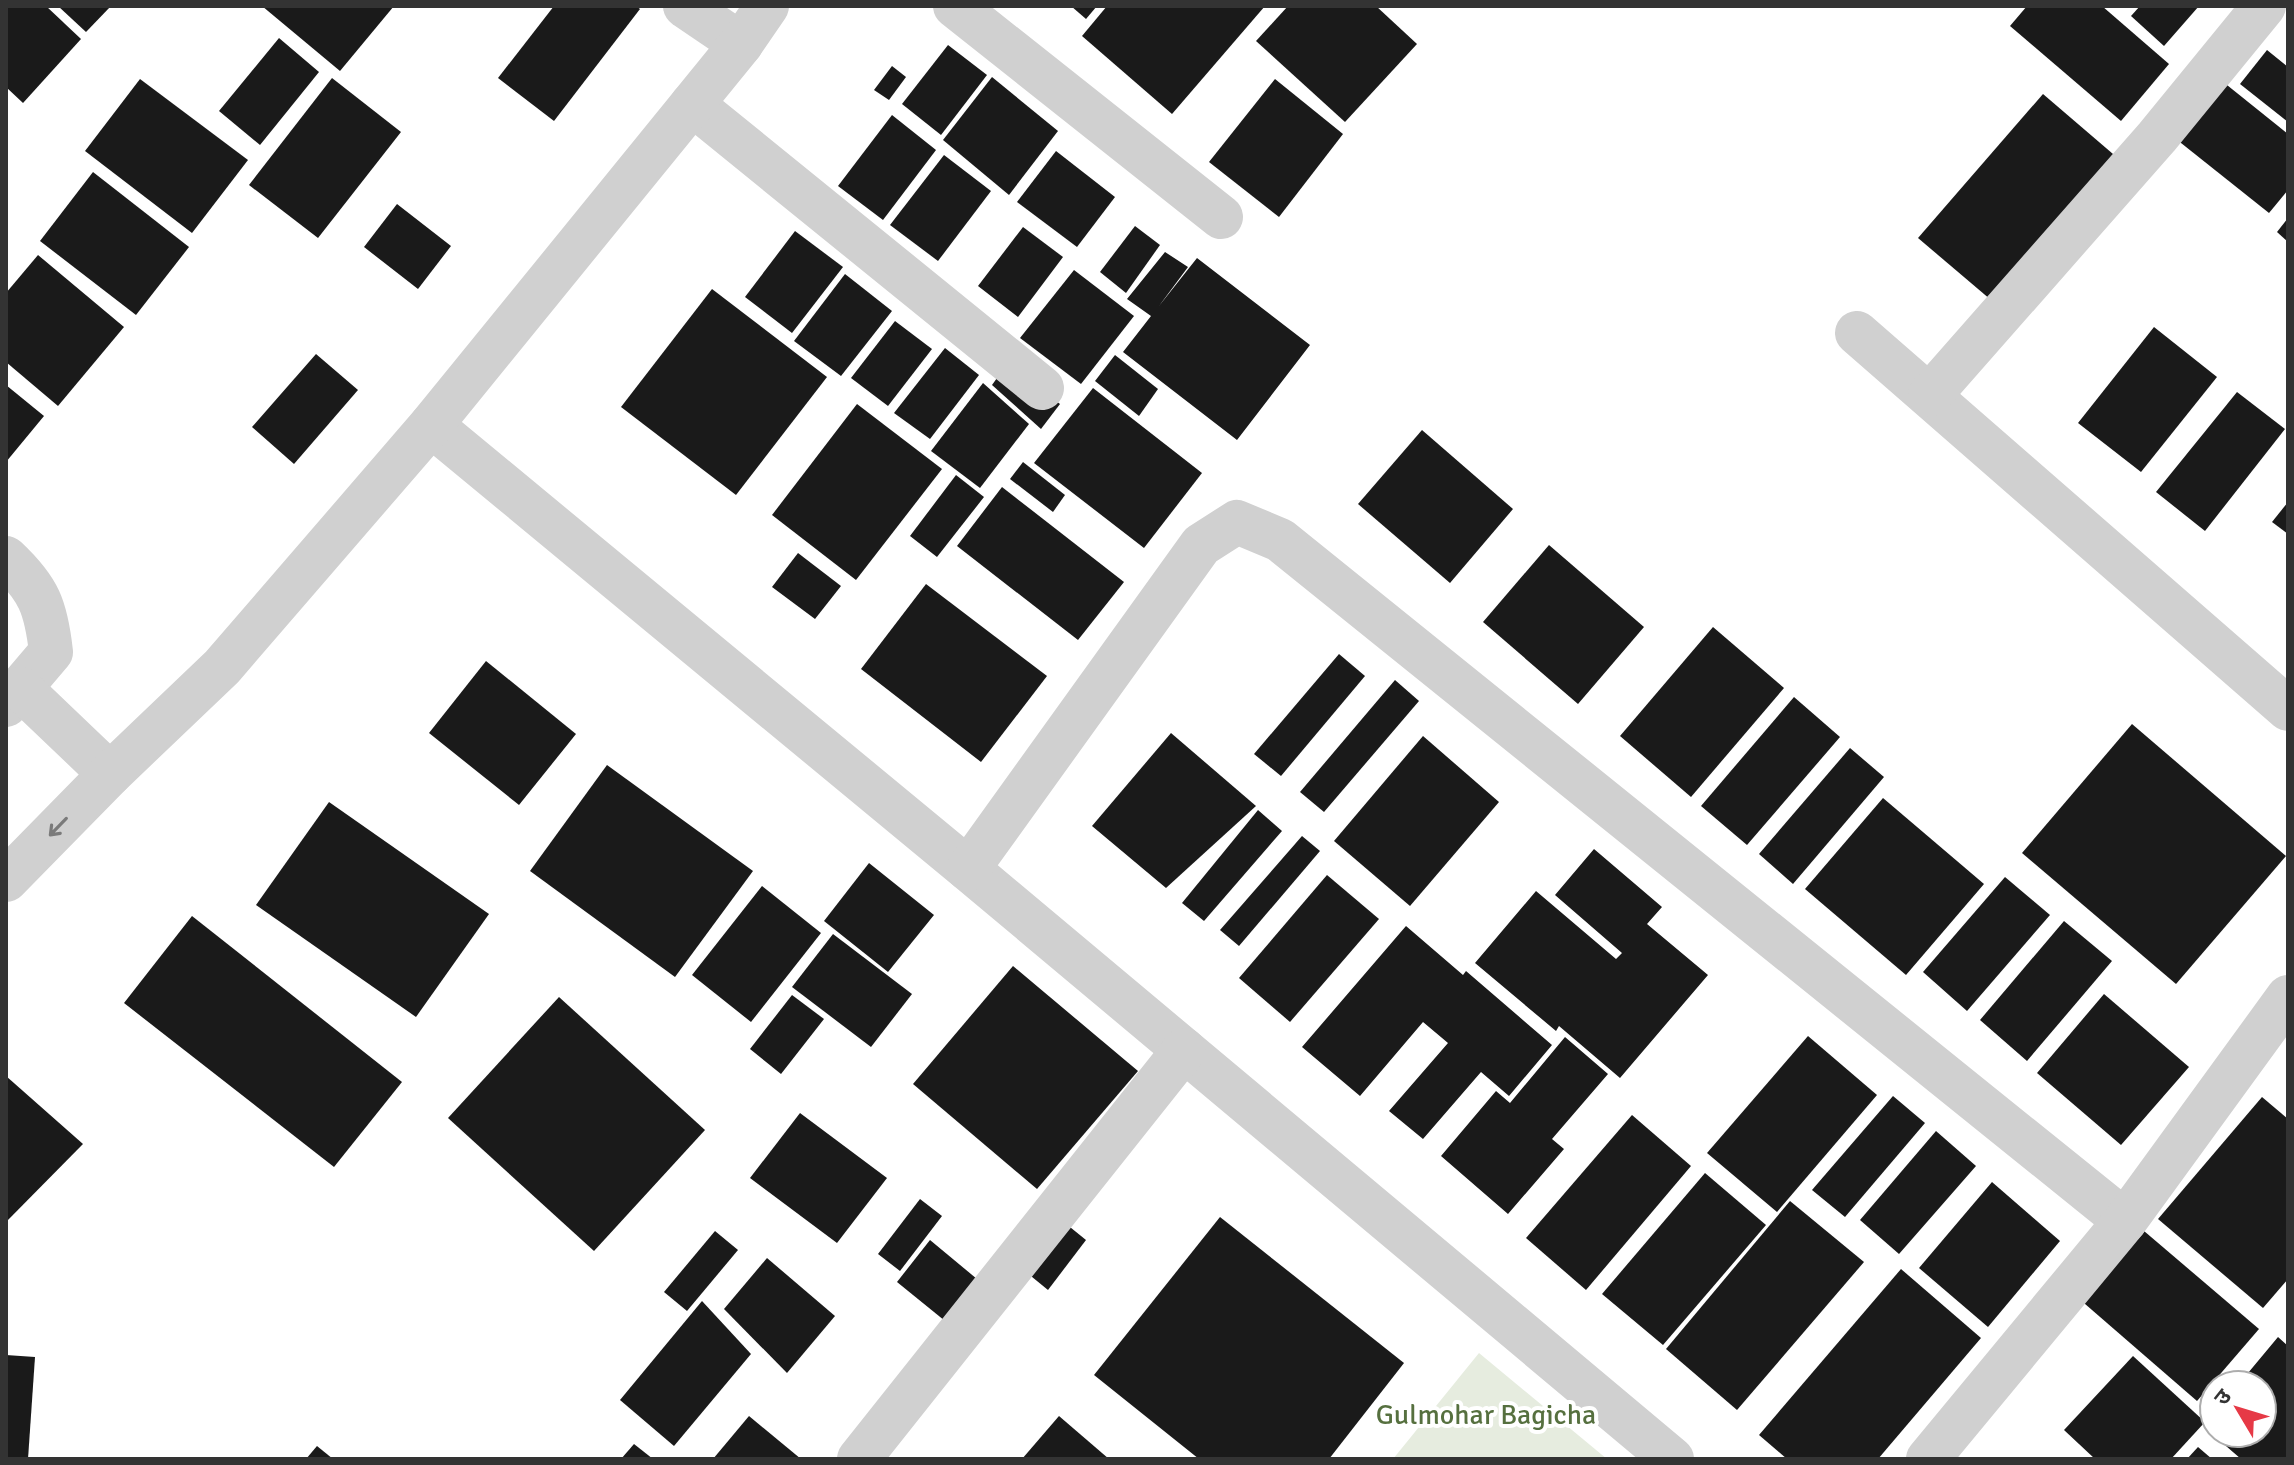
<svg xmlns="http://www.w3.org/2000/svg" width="2294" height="1465" viewBox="0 0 2294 1465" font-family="Signika,'Noto Sans Devanagari',sans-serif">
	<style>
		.green { fill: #e6ecdf }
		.building { fill: #1a1a1a }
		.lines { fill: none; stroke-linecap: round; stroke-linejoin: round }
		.minor { stroke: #d0d0d0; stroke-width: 44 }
		.oneway { stroke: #7a7a7a }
		.labels { text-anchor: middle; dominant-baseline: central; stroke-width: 8; stroke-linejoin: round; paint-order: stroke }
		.park-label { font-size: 28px; fill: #56703f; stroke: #fff }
	</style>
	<rect width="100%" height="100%" fill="#fff"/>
	<!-- green -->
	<path class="green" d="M1479,1353L1607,1459H1393Z"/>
	<!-- building -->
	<g class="building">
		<path d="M6,6H46L81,39L23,103L6,87Z"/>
		<path d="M58,6H111L86,32Z"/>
		<path d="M262,6H394L340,71Z"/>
		<path d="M554,6H636L640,9L554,121L498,78Z"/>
		<path d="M1071,6H1097L1086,19Z"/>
		<path d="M1107,6H1265L1172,114L1082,36Z"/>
		<path d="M1288,6H1376L1417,44L1345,122L1256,41Z"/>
		<path d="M2027,6H2102L2169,64L2121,121L2010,26Z"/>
		<path d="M2140,6H2199L2164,46L2131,16Z"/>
		<path d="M279,38L319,72L260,145L219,111Z"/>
		<path d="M948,45L987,75L941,135L902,104Z"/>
		<path d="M2267,50L2288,67V122L2240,84Z"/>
		<path d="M892,66L906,77L889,100L874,90Z"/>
		<path d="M992,77L1058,131L1009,195L943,140Z"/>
		<path d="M332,78L401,132L318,238L249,185Z"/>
		<path d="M140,79L248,160L192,233L85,151Z"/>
		<path d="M1275,79L1343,134L1279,217L1209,162Z"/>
		<path d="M2222,81L2288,134V190L2269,213L2176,139Z"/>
		<path d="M2043,94L2127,166L2004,311L1918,238Z"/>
		<path d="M892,115L936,150L883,220L838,186Z"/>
		<path d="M1056,151L1115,197L1077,247L1017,202Z"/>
		<path d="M944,155L991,191L938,261L890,225Z"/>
		<path d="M93,172L189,247L136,315L40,241Z"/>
		<path d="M397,204L451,246L418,289L364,247Z"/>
		<path d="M2288,218V242L2277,232Z"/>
		<path d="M1135,226L1160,245L1126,293L1100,272Z"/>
		<path d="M1023,227L1063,257L1018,317L978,286Z"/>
		<path d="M795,231L843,267L792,333L745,297Z"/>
		<path d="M1165,252L1188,267L1159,306L1197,258L1310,345L1237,440L1123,352L1151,316L1127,299Z"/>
		<path d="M38,255L124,327L58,406L6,362V293Z"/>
		<path d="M1074,270L1134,316L1081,384L1020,338Z"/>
		<path d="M845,274L892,311L841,376L794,341Z"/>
		<path d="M712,289L827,377L736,495L621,407Z"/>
		<path d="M895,321L932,349L888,406L851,378Z"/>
		<path d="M2154,327L2217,377L2141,472L2078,423Z"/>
		<path d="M945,348L979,375L930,439L894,413Z"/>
		<path d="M316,354L358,390L294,464L252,427Z"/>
		<path d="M1115,355L1158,389L1139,416L1095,381Z"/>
		<path d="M1007,364L1060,404L1041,429L992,385Z"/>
		<path d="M983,383L1029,424L980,488L931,451Z"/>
		<path d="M6,385L44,416L6,462Z"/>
		<path d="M1093,388L1202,473L1144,548L1034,463Z"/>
		<path d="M2237,392L2285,429L2205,531L2156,492Z"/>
		<path d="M857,404L942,469L856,580L772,515Z"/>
		<path d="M1422,430L1513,509L1450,583L1358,504Z"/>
		<path d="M1023,462L1065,495L1053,512L1010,479Z"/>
		<path d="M956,475L984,497L937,557L910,536Z"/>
		<path d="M1002,487L1124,582L1078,640L957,546Z"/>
		<path d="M2288,502V534L2272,522Z"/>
		<path d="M1549,545L1644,627L1578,704L1483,622Z"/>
		<path d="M798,553L841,586L815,619L772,587Z"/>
		<path d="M926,584L1047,676L981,762L861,669Z"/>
		<path d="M1713,627L1784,688L1691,797L1620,736Z"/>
		<path d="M1339,654L1365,676L1281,776L1254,754Z"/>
		<path d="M486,661L576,734L519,805L429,733Z"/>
		<path d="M1395,680L1419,701L1324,812L1300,792Z"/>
		<path d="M1794,697L1840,737L1747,845L1701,806Z"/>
		<path d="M2132,724L2286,856L2176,984L2022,853Z"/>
		<path d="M1171,733L1256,806L1166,888L1092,826Z"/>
		<path d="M1423,736L1499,802L1410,906L1334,841Z"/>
		<path d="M1850,748L1884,777L1793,884L1759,854Z"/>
		<path d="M607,765L753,871L675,977L530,871Z"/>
		<path d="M1883,798L1984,884L1906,975L1805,889Z"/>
		<path d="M329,802L489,914L416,1017L256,905Z"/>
		<path d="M1258,810L1282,831L1204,921L1182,903Z"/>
		<path d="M1302,836L1320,851L1239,946L1220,930Z"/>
		<path d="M1594,849L1662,907L1647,924L1708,975L1620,1078L1559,1026L1556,1031L1475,963L1536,891L1616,959L1622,953L1555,895Z"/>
		<path d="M869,863L934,915L888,972L824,921Z"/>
		<path d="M1327,875L1379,919L1290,1022L1239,978Z"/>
		<path d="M2005,877L2050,915L1967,1011L1923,972Z"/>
		<path d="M762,886L821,933L751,1022L692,975Z"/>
		<path d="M192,916L402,1082L334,1167L124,1003Z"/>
		<path d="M2064,921L2112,961L2027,1061L1980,1020Z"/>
		<path d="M1406,926L1463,975L1466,971L1552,1045L1509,1096L1481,1072L1423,1139L1389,1111L1448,1043L1423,1022L1360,1096L1302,1047Z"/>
		<path d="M833,934L912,994L871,1047L792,987Z"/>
		<path d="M1013,966L1138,1071L1037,1189L913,1084Z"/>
		<path d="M2104,994L2189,1067L2121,1145L2037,1073Z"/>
		<path d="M792,995L824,1019L781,1074L750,1049Z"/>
		<path d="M559,997L705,1130L594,1251L448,1118Z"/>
		<path d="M1808,1036L1877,1095L1777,1212L1707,1153Z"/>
		<path d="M1565,1037L1608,1074L1552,1139L1564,1149L1508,1214L1441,1156L1496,1091L1510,1103Z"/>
		<path d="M6,1076L83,1144L6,1222Z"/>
		<path d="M1893,1096L1925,1123L1845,1217L1812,1190Z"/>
		<path d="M2262,1097L2288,1119V1279L2263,1308L2158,1219Z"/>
		<path d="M800,1113L887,1178L837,1243L750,1178Z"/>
		<path d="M1632,1115L1691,1166L1586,1290L1526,1238Z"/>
		<path d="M1936,1131L1976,1166L1899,1254L1860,1220Z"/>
		<path d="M1705,1173L1766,1225L1663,1345L1602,1294Z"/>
		<path d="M1992,1182L2060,1241L1988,1327L1919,1268Z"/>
		<path d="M920,1199L942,1216L900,1271L878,1254Z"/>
		<path d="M1790,1201L1864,1262L1737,1410L1666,1349Z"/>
		<path d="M1220,1217L1404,1363L1329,1459H1199L1094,1375Z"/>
		<path d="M1065,1223L1086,1240L1048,1290L1026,1272Z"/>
		<path d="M2137,1225L2259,1329L2197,1401L2077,1297Z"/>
		<path d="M715,1231L738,1250L687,1311L664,1292Z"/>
		<path d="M930,1240L983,1284L950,1325L897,1282Z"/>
		<path d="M767,1258L835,1316L787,1373L724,1309Z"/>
		<path d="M1901,1269L1981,1338L1878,1459H1787L1759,1435Z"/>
		<path d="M702,1301L751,1354L674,1446L620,1400Z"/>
		<path d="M2278,1337L2288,1346V1459H2241L2211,1433L2214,1429V1433H2262V1385H2238Z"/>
		<path d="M6,1355L35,1357L28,1459H6Z"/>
		<path d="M2133,1356L2205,1422L2171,1459H2095L2064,1430Z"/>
		<path d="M749,1416L801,1459H713Z"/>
		<path d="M1059,1416L1109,1459H1022Z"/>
		<path d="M634,1444L653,1459H621Z"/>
		<path d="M317,1446L333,1459H306Z"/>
		<path d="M2198,1447L2212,1459H2187Z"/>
	</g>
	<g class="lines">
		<!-- minor -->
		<g class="minor">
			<path d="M685,6L741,44"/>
			<path d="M955,6L1221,217"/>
			<path d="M692,104L1042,388"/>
			<path d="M1857,333L2288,709"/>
			<path d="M1930,395L2157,137L2264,6"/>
			<path d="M431,425L968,869L1672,1459"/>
			<path d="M6,558C39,589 46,607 51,652L6,705"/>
			<path d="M21,689L110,774"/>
			<path d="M968,869L1201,545L1237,522L1280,540L2125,1221"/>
			<path d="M6,880L110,774L222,667L431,425L741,44L767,6"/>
			<path d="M859,1459L1184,1050"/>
			<path d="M1928,1459L2125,1221L2288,997"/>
		</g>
	</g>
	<!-- one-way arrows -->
	<defs><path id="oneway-shaft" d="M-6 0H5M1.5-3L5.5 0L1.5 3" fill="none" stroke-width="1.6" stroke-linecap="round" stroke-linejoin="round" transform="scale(2)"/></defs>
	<use class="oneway" href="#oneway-shaft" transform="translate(58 827) rotate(134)"/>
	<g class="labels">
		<!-- park labels -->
		<g class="park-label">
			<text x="1486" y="1415">Gulmohar Bagicha</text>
		</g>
	</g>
	<!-- border -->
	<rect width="2294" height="1465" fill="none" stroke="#333333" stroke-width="16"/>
	<!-- north arrow -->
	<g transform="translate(2238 1409) rotate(308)"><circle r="38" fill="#ffffff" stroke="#adadad" stroke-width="2"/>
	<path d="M0-6L14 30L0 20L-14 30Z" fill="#e63946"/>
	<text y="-12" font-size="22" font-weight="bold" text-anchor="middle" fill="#333333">उ</text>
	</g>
</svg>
